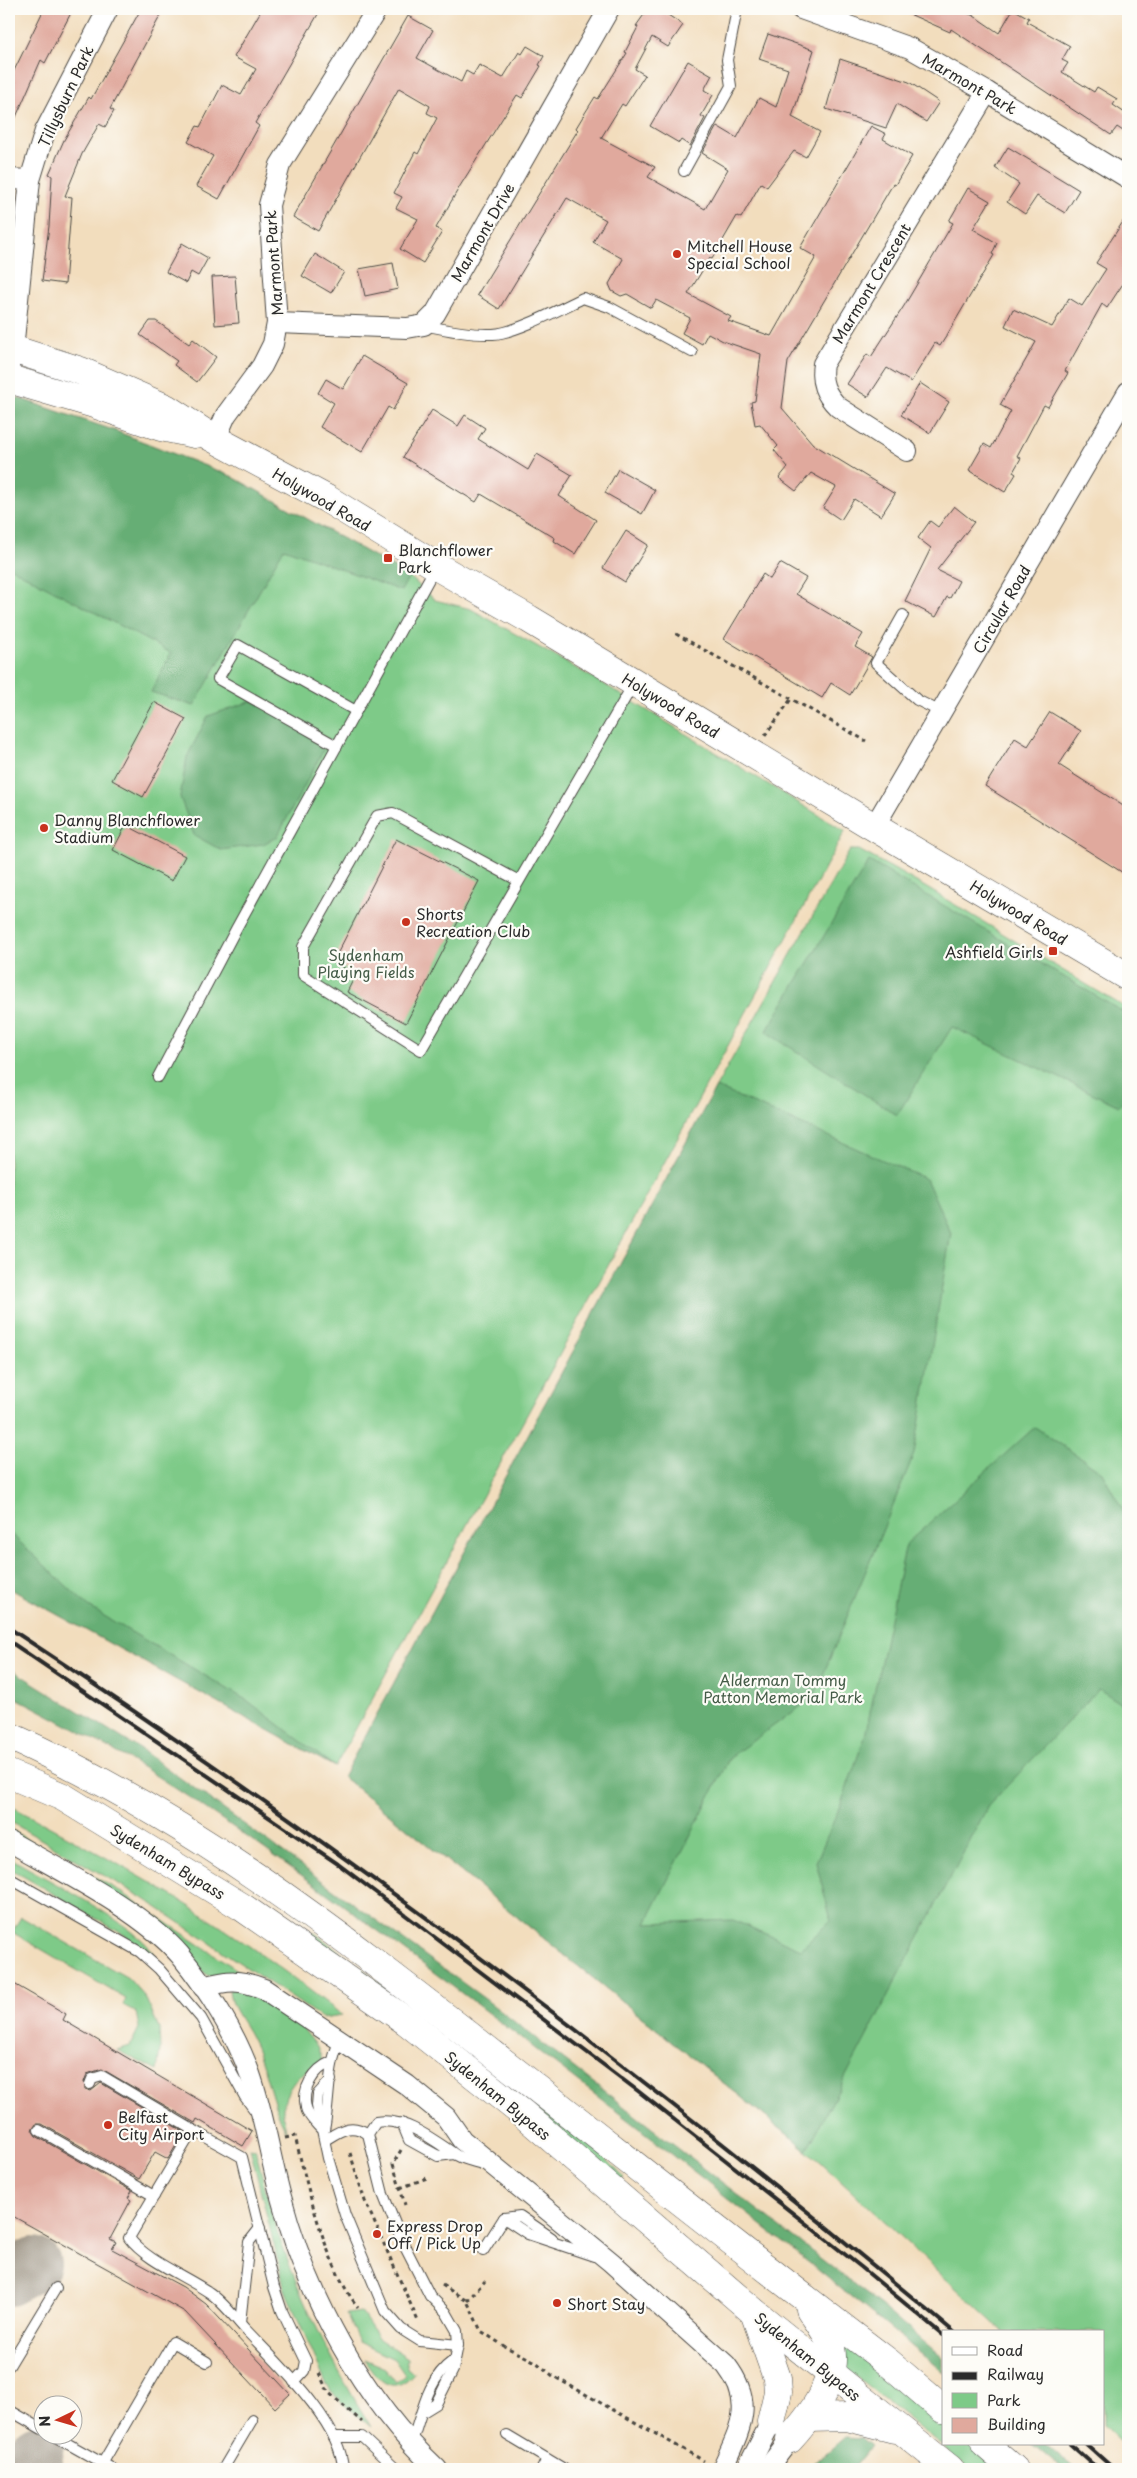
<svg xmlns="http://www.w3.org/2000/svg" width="1137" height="2478" viewBox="0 0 1137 2478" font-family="'Playpen Sans',sans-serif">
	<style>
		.green { fill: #7eca88; stroke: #547a5a }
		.forest { fill: #66ae74; stroke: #486c50 }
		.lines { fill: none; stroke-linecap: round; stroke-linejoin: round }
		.taxiway { stroke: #8e8474; stroke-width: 54 }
		.building { fill: #e0a99d }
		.service-casing { stroke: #494641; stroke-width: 12 }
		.minor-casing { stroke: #494641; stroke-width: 22 }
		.secondary-casing { stroke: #494641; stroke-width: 29 }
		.trunk-casing { stroke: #494641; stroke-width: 29 }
		.path { stroke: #494641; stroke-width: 3; stroke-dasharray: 4 4; stroke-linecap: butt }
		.service { stroke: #fff; stroke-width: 10 }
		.minor { stroke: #fff; stroke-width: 20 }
		.secondary { stroke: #fff; stroke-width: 28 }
		.trunk { stroke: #fff; stroke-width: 28 }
		.rail { stroke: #2b2b2b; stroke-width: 4 }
		.poi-dot { fill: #c8321e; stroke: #fdfcf7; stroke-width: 2 }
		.labels { text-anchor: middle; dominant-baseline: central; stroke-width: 4.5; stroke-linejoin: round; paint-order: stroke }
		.street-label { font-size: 15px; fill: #2b2b2b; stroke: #fdfcf7 }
		.poi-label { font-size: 15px; fill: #2b2b2b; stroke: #fdfcf7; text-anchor: start }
		.park-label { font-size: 15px; fill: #445b47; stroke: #fdfcf7 }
	</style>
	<rect width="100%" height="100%" fill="#fdfcf7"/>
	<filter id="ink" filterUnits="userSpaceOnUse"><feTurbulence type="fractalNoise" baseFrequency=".02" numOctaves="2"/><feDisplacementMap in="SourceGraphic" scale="10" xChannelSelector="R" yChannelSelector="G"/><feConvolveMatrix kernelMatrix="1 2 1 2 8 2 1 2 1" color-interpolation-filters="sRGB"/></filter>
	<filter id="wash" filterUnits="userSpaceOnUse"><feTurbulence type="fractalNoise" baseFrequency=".0096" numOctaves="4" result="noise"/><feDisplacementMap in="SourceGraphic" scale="20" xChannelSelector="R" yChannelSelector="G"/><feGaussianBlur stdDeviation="1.12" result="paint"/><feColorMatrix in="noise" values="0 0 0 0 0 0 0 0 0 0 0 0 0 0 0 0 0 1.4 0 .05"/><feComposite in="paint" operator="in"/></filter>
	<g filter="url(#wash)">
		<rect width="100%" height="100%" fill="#f2ddbd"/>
		<!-- green -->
		<g class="green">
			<path d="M9,395L113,430L231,476L409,576L435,600L471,609L599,681L845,831L335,1767L9,1588Z"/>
			<path d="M850,850H859C951,899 1038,957 1128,1009V2449L1103,2425V2332H1003L807,2150L343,1777L716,1087Z"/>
			<path d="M9,1805C50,1827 91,1849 132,1872C205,1913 276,1963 342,2015L322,2018L143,1898L9,1821Z"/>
			<path d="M9,1829L118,1890L242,1973L209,1976L9,1833Z"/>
			<path d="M9,1857C44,1879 140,1925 157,1958L124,1935L9,1868Z"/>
			<path d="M21,1917L128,1978L145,1997L159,2028L160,2050L157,2071L117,2050L130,2046L139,2028L136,2012L123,2005L126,1999L12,1932Z"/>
			<path d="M312,1931L590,2141L624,2178L619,2182L306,1938Z"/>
			<path d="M247,1987L291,2014L317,2046L323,2063C303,2067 282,2091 283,2112C283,2118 285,2125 286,2131C270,2102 267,2067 251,2037C243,2021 229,2007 229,1989Z"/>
			<path d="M250,2148L255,2149C264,2181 271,2214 282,2245C305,2309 336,2370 371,2427L331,2392L327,2385L285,2290Z"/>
			<path d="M361,2312L379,2339L408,2358L407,2368L414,2373C392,2398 378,2380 364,2359L385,2368L396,2382L405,2375L394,2359L359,2342L346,2314Z"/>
			<path d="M833,2332L943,2424V2444H968L997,2469H971L838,2362Z"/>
		</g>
		<!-- forest -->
		<g class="forest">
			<path d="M9,395L113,430L231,476L409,576L401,591L284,548L194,706L151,692L171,653L9,567Z"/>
			<path d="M252,701L287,717L324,749L277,837L263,844L221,850L194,835L180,797L187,757L208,716Z"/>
			<path d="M869,861L1128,1015V1094L1119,1106L952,1027L897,1115L766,1032Z"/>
			<path d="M716,1087L926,1179L951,1233L914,1454L814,1697L730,1757L646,1923L733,1920L801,1949L831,1920L816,1862L841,1804L865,1736L906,1544L1035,1427L1102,1472L1128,1519V1708L1099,1689L988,1806L807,2150L343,1777Z"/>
			<path d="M9,1532L89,1607L248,1701L335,1767L9,1588Z"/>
			<path d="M9,1668L143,1751L485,1999L882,2306L943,2358V2372C788,2244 629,2119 468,1998C368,1923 266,1847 161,1779C114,1749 58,1720 9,1694Z"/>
			<path d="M845,2437L861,2438L871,2446L852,2469H812V2465Z"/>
			<path d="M1032,2444H1045L1074,2469H1062Z"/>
		</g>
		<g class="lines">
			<!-- taxiway -->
			<g class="taxiway">
				<path d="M9,2279L34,2264"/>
				<path d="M10,2469L19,2465L37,2451L33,2469"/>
			</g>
		</g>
		<g id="blocks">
			<!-- building -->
			<g class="building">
				<path d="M44,9H73L45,63L41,60L9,133V81Z"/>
				<path d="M141,9H164L110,109L114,111L105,127L99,124L82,154L65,196L72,197L65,284L42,281L49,226L52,176L49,174L64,140L89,97L91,99Z"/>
				<path d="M262,9H321L255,123L259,126L219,199L196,186L213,156L188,142L197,126L200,127L222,85L241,95L256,69L234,57Z"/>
				<path d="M648,9H659L683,25L668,47L652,37L635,69L645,75L625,106L622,104L601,138L655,167L648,177L705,209L728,169L702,153L717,126L737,138L759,98L776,107L788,69L759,59L768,34L814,50L792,117L820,132L806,157L794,151L767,187L761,183L741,218L737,216L712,259L710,258L688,294L731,317L728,321L771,336L816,257L800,248L871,126L886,134L883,139L912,156L895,185L893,184L788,362L782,408L813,444L895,494L881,516L854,499L841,520L823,508L836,487L811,473L796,491L779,478L788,467L774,450L778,446L760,424L755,425L751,402L755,401L761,354L723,341L708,333L702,344L682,333L690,318L656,300L651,308L627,294L621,296L612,291L609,284L623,259L593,242L606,220L567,198L499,309L477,295L578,130L576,128L585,113L595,97L598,99L627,53L625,52L638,27L636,26Z"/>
				<path d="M898,9H957L974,16L999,33L1013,9L1029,18L1027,22L1070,46L1062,60L1068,63L1062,72L1094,92L1097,87L1117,99L1113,105L1128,115V123L1123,131L1117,127L1111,135L951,29L950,32Z"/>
				<path d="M408,16L433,30L417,58L461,82L466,71L473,75L479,65L503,78L519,52L522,54L527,46L544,56L539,65L541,66L522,98L517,95L460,186L436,228L442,232L423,263L400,249L418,219L396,208L402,197L394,193L415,152L418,154L437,118L427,113L430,106L399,88L318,231L293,217Z"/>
				<path d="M840,59L909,82L939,102L926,122L897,104L886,128L826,109Z"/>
				<path d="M688,61L712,75L704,90L713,95L701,116L705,118L690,146L681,140L679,143L650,126Z"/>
				<path d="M1008,147L1079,190L1065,213L1037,196L1025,214L1007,202L1019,184L995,168Z"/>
				<path d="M968,188L990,201L973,229L997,243L992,254L994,255L947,335L940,346L935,343L911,382L887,368L868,397L847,384L867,354L871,357L904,306L953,223L949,221Z"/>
				<path d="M1128,214V276L1107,308L1102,304L1065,371L1068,373L1048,407L1044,405L1017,456L1021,458L1013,472L1016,474L1005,492L969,470L984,444L991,448L1011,411L1000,405L1036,342L1005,326L1013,309L1052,327L1069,298L1082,306L1106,269L1096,263Z"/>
				<path d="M182,243L208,258L198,276L191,272L186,283L166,272Z"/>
				<path d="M315,254L344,272L331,293L302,276Z"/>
				<path d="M393,263L398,289L365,296L359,269Z"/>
				<path d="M235,276L239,323L215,325L212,277Z"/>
				<path d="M150,321H156L189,344L193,339L216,357L197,382L174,365L177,361L140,335Z"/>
				<path d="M362,356L408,383L393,410L388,407L362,452L320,427L334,403L318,393L326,379L343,389Z"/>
				<path d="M920,383L949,402L930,433L901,415Z"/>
				<path d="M432,410L458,426L465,415L485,428L478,439L528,470L537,454L572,475L559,496L596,520L575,554L554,541L555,538L481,494L476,502L403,457Z"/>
				<path d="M618,469L655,490L642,514L605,493Z"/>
				<path d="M954,506L974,522L937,570L959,581L950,598L947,597L936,617L905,601L931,548L918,538L930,521L938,527Z"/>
				<path d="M626,531L648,545L625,582L603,568Z"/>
				<path d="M780,563L806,578L796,594L863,634L855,647L872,657L850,695L831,683L822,698L724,639L763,574L770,579Z"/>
				<path d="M154,702L186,719L143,797L112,780Z"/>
				<path d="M1050,712L1081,731L1059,765L1128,809V876L985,786L1015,738L1028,746Z"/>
				<path d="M126,825L185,856L172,881L113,850Z"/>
				<path d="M396,839L479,881L406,1023L347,992L356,974L333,962Z"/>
				<path d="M9,1981L66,2014L63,2020L252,2131L243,2146L197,2119L195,2123L102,2069L87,2074L84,2082L85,2089L91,2091L101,2083L184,2132L168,2159L155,2152L139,2179L42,2124H36L32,2130L36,2136L132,2191L128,2198L131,2200L110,2239L116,2242L112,2249L183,2287L206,2304L290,2394L275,2408L185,2312L9,2214Z"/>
			</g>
		</g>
	</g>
	<g filter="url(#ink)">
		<use href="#blocks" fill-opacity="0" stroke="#494641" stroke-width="1"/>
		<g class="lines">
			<defs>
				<g id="service">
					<path d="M684,171L731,86L727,60L737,9"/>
					<path d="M424,325C446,330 470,335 493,334C516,333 562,308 583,298L609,307L692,352"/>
					<path d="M903,615L876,663L917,700L941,712"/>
					<path d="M337,746L218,679L238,645L356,711"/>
					<path d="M519,881L393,813L377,816L303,947V975L421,1050L634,683"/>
					<path d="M158,1077L236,929L436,566"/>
					<path d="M9,1878L140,1952L159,1969L201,2018L245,2097L256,2112"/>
					<path d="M331,2080L318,2094L317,2106L328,2158L345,2215L385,2311L401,2329L420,2341L458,2345"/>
					<path d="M90,2084L92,2079L102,2076L193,2130L129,2238C146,2261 186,2276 210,2293C223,2302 234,2317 245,2329C275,2361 342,2423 343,2469"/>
					<path d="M402,2123L409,2140L438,2156L454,2154"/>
					<path d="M320,2128C316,2123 307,2115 306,2108C301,2089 314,2069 331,2062"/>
					<path d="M39,2130L154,2196"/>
					<path d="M193,2130L242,2157L274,2287L282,2311L306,2361L304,2371L294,2382"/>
					<path d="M324,2130C330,2101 327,2066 340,2040"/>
					<path d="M325,2140C340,2131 351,2122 368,2134"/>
					<path d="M504,2218L528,2234L594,2256"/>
					<path d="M483,2251L504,2218L520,2216L552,2238"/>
					<path d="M240,2323L249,2242L260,2228"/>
					<path d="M9,2366L56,2288"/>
					<path d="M9,2410L42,2429"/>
					<path d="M423,2412L436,2404L453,2370L458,2345L457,2331L446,2312L430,2296L402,2241L383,2194L368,2134L376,2122C404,2117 431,2138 453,2153C460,2159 473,2161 482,2164"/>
					<path d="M507,2435L564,2469"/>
					<path d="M54,2436L113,2469"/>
					<path d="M334,2437H362L396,2469"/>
					<path d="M411,2444C422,2415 426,2380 453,2361"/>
					<path d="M102,2464L173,2342L207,2362"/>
					<path d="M223,2469L252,2420"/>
					<path d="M542,2469L547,2459"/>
				</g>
				<g id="minor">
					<path d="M801,9L910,48L987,92L1128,178"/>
					<path d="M9,179L30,180"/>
					<path d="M277,323L407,328L424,325L435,314L609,9"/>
					<path d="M9,366L14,340L30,180L45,131L108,9"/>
					<path d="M215,440L226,415L262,366L273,344L277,323L269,205L280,165L377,9"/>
					<path d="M907,451L838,407C825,394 820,382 823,364L987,92"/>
					<path d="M874,827L1128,392"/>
					<path d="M9,1841C61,1871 141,1910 180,1955C208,1989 235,2032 250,2074C264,2114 270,2157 281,2197C307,2295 362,2400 437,2469"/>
					<path d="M203,1987C229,1980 239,1979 264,1989L407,2085L446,2117L462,2140L611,2262L726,2365C756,2404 740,2429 722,2469"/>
					<path d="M747,2469L771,2422"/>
					<path d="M767,2469L790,2439"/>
				</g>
				<g id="secondary">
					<path d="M9,348L81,371L166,408L211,437L327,499L436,566L529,619L874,827L1128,977"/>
					<path d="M9,379L91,403L161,427L195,434"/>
				</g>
				<g id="trunk">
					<path d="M9,1736C189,1816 339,1934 493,2054C625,2157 755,2261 888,2362L943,2409"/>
					<path d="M9,1774L63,1797L242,1907L406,2021L522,2113L754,2312L950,2469"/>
					<path d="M754,2312L777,2378L778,2392L771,2422"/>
					<path d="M809,2418L847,2417L894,2429"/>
					<path d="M790,2439C812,2415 840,2378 830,2343C827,2332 816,2319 810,2309"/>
					<path d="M985,2444L1014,2469"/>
				</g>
			</defs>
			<!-- service casing -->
			<use href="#service" class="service-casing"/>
			<!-- minor casing -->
			<use href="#minor" class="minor-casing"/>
			<!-- secondary casing -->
			<use href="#secondary" class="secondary-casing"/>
			<!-- trunk casing -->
			<use href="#trunk" class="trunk-casing"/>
			<!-- path -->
			<g class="path">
				<path d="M676,634L866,741"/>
				<path d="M765,736L791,699"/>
				<path d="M9,1910L13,1902"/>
				<path d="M285,2138L295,2136C307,2186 326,2267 358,2307"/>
				<path d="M401,2150L393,2164L405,2205"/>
				<path d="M350,2153L365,2201L418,2321"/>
				<path d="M400,2188L427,2178"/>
				<path d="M442,2285L467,2301L481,2331L504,2346L536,2362L553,2376L704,2461"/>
				<path d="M467,2301L485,2281"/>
				<path d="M319,2373L328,2392L362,2422"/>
			</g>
			<!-- service -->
			<use href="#service" class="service"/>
			<!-- minor -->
			<use href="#minor" class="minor"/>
			<!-- secondary -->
			<use href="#secondary" class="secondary"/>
			<!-- trunk -->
			<use href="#trunk" class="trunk"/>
			<!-- rail -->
			<g class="rail">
				<path d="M9,1628C338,1843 652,2080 954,2332"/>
				<path d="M9,1641L338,1864L638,2091L861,2267L943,2335"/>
				<path d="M1070,2444L1098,2469"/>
				<path d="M1086,2444L1114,2469"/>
			</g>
		</g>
	</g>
	<!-- markers -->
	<g class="poi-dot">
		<circle cx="677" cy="254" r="5"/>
		<rect x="383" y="553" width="10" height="10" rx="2.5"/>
		<circle cx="44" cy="828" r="5"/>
		<circle cx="406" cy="922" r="5"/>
		<rect x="1048" y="946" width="10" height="10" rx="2.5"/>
		<circle cx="108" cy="2125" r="5"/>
		<circle cx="377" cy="2234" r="5"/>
		<circle cx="557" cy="2303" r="5"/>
	</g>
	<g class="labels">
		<!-- street labels -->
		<g class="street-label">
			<text transform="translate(970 83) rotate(30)">Marmont Park</text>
			<text transform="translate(65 96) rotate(-65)">Tillysburn Park</text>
			<text transform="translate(482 232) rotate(-60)">Marmont Drive</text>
			<text transform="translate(273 263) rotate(-94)">Marmont Park</text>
			<text transform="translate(871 283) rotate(-59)">Marmont Crescent</text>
			<text transform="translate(322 499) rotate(30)">Holywood Road</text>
			<text transform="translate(1001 609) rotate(-60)">Circular Road</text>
			<text transform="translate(671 705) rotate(31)">Holywood Road</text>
			<text transform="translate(1019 912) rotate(31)">Holywood Road</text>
			<text transform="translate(168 1861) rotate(31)">Sydenham Bypass</text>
			<text transform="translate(498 2095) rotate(39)">Sydenham Bypass</text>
			<text transform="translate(808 2356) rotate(39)">Sydenham Bypass</text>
		</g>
		<!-- poi labels -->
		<g class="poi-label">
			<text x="687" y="245">Mitchell House<tspan x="687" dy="17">Special School</tspan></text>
			<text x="398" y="549">Blanchflower<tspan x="398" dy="17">Park</tspan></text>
			<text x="54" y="819">Danny Blanchflower<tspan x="54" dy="17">Stadium</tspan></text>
			<text x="416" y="913">Shorts<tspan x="416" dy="17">Recreation Club</tspan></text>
			<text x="1043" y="951" text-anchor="end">Ashfield Girls</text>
			<text x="118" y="2116">Belfast<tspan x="118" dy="17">City Airport</tspan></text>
			<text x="387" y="2225">Express Drop<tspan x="387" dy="17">Off / Pick Up</tspan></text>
			<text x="567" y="2303">Short Stay</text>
		</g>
		<!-- park labels -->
		<g class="park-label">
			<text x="366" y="954">Sydenham<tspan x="366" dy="17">Playing Fields</tspan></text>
			<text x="783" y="1679">Alderman Tommy<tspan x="783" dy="17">Patton Memorial Park</tspan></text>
		</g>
	</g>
	<!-- margin -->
	<rect width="1137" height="2478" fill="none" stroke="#fdfcf7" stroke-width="30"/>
	<!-- legend -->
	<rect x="942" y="2330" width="162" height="115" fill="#fdfcf7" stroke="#a9a8a5"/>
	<rect x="952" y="2347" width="25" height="8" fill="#ffffff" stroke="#a9a8a5"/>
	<text x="987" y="2356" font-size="15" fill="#2b2b2b">Road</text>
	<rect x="952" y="2372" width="25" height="8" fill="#2b2b2b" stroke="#a9a8a5"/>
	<text x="987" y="2380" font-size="15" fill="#2b2b2b">Railway</text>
	<rect x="952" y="2393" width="25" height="15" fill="#7eca88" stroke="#a9a8a5"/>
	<text x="987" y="2406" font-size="15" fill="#2b2b2b">Park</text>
	<rect x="952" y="2418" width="25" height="15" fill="#e0a99d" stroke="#a9a8a5"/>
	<text x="987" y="2430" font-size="15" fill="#2b2b2b">Building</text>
	<!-- north arrow -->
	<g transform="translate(58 2420) rotate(265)"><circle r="24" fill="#fdfcf7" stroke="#a9a8a5"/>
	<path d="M0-4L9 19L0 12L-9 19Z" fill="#c8321e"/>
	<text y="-8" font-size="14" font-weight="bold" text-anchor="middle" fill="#2b2b2b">N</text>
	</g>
</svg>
